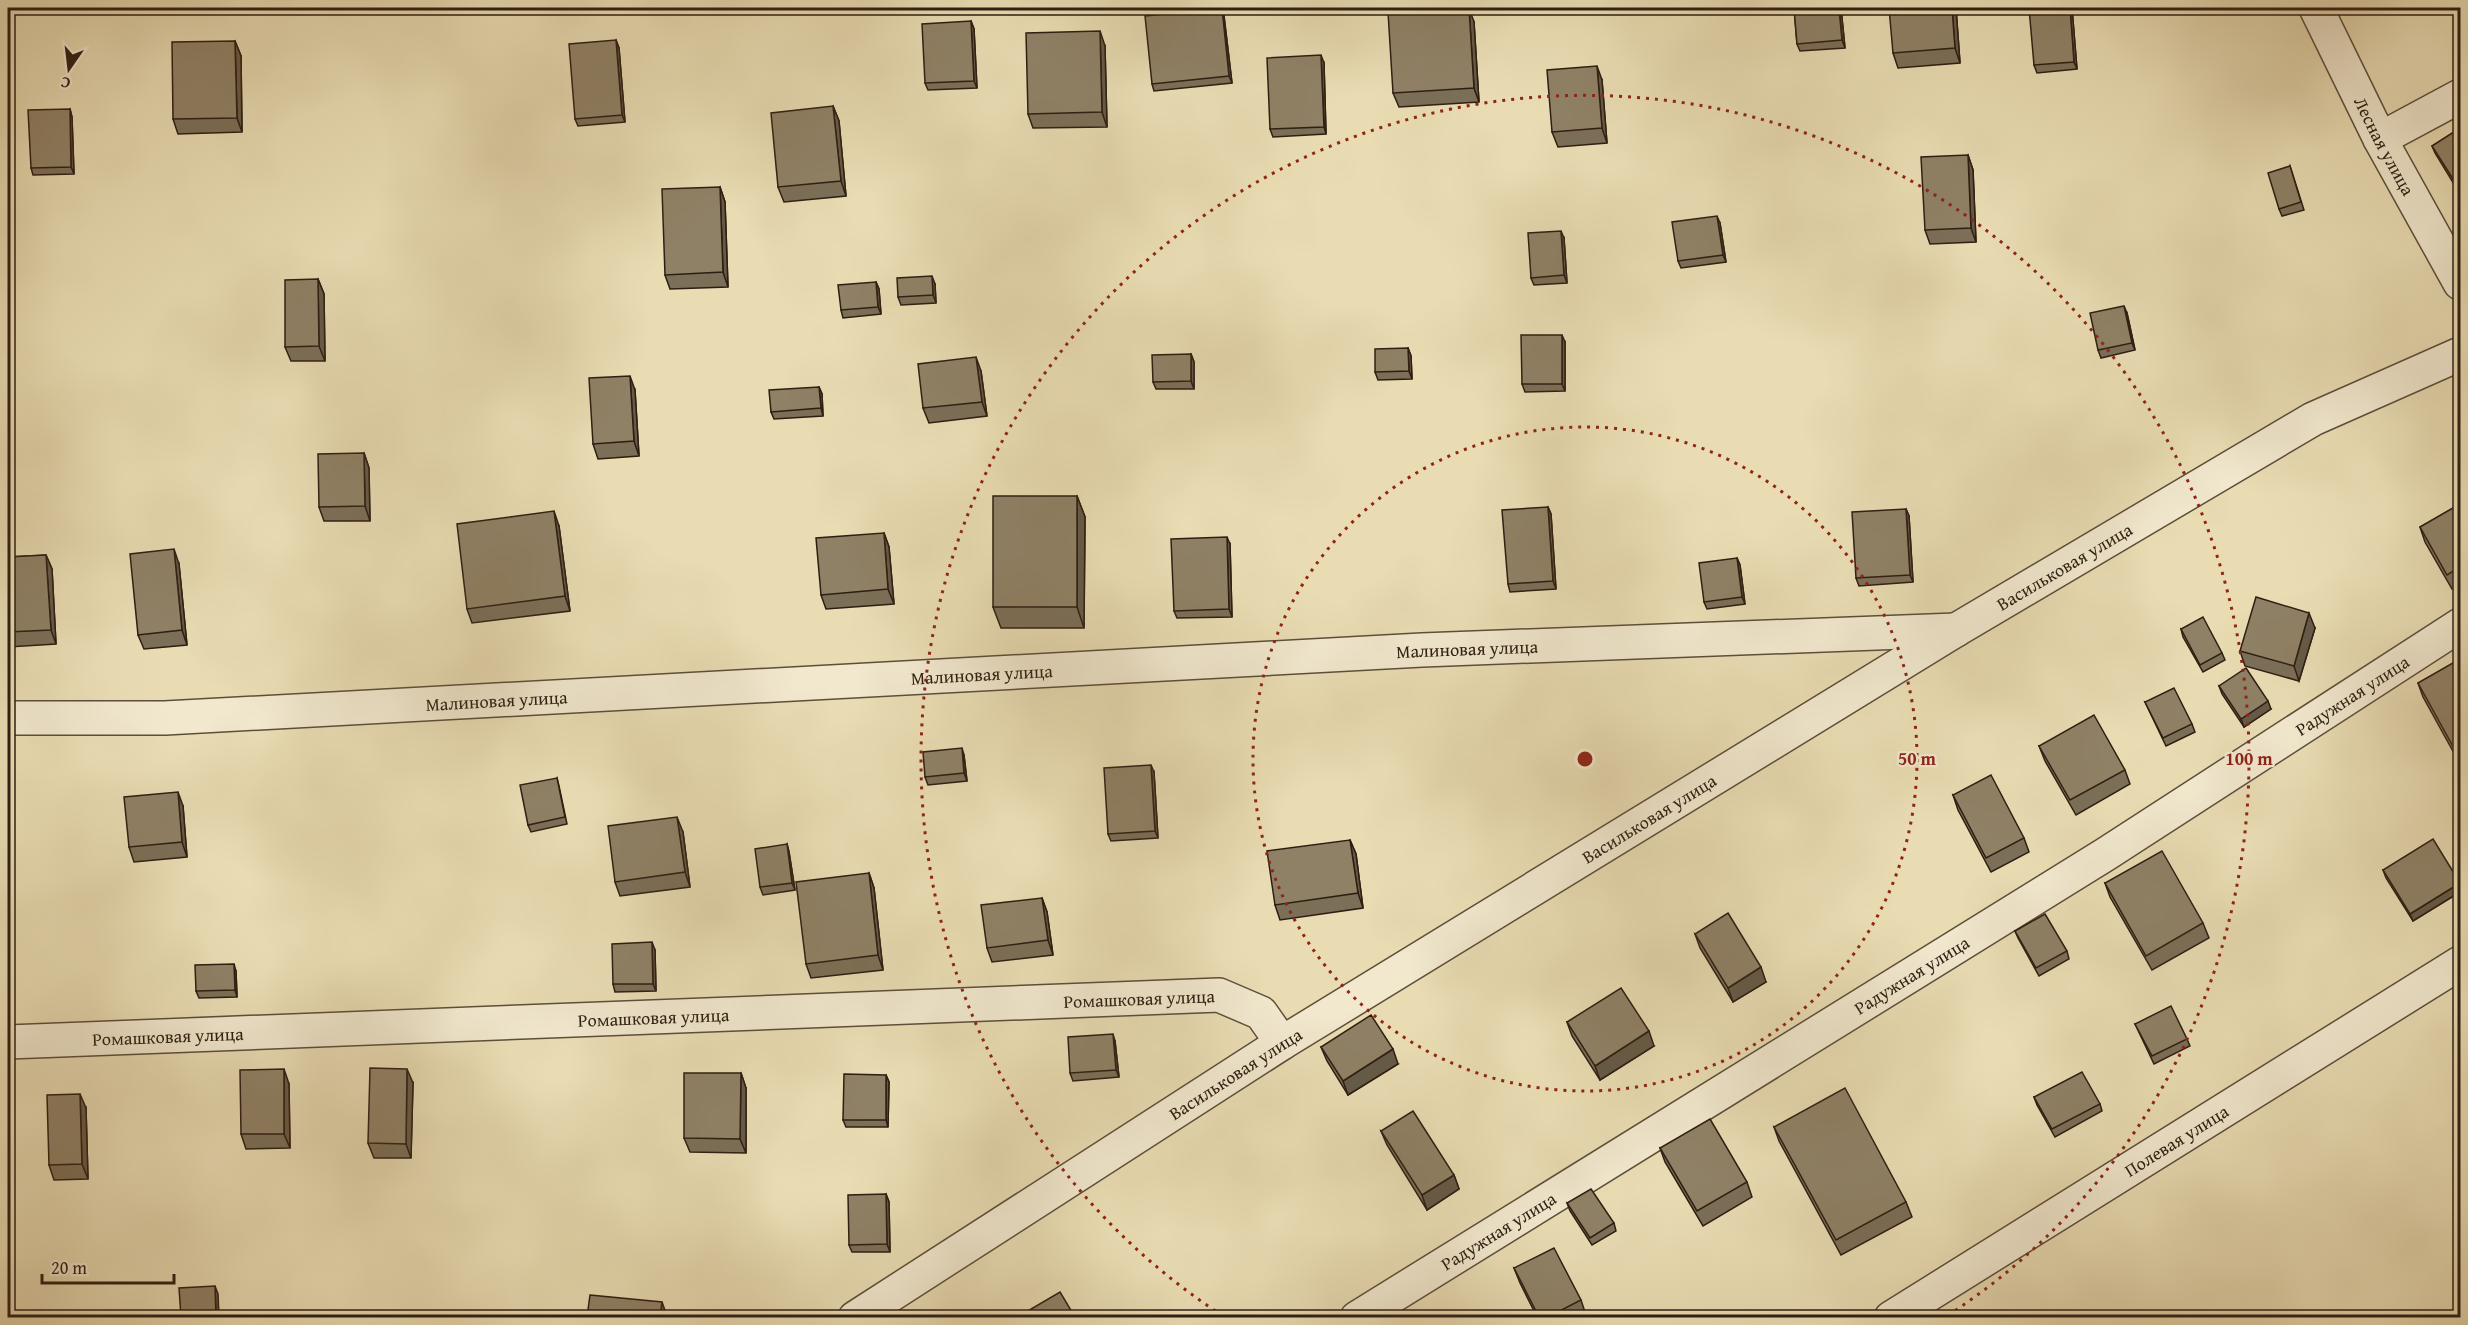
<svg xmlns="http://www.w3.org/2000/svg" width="2468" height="1325" viewBox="0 0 2468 1325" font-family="'Gentium Book Plus',serif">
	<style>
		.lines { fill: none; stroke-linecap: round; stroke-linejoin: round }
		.minor-casing { stroke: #5d4e3a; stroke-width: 36 }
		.minor { stroke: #f1e8ce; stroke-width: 33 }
		.wall { fill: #7b6f58; stroke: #2e1e12; stroke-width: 1.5 }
		.shaded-wall { fill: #645a47; stroke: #2e1e12; stroke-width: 1.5 }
		.building { fill: #8f8166; stroke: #2e1e12; stroke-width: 1.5 }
		.ring { fill: none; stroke: #8f2418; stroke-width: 3; stroke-dasharray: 3 6 }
		.labels { text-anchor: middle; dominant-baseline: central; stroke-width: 4.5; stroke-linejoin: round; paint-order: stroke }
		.street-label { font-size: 18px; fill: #2e1e12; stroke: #f1e8ce }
		.centre { fill: #8f2418; stroke: #f1e8ce; stroke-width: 3 }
		.ring-label { font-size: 18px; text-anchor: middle; font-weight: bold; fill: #8f2418; stroke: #f1e8ce; stroke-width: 4.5; stroke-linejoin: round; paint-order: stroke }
	</style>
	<rect width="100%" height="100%" fill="#e9dcb3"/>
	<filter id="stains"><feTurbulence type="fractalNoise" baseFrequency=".00333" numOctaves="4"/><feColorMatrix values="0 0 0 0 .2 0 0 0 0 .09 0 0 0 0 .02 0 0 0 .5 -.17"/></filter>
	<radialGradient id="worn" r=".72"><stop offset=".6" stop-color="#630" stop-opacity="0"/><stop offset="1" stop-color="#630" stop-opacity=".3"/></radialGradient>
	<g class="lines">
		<defs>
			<g id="minor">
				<path id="s1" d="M2316,8L2380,139L2460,283"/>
				<path d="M2380,139L2460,96"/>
				<path id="s2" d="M8,718H165L1422,650L1956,630"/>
				<path id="s3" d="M8,1042L1219,995L1261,1013L1282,1043"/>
				<path id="s4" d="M855,1318L1282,1043L1956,630L2313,419L2460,354"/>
				<path id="s5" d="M1357,1318L2106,854L2460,625"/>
				<path id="s6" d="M1891,1318L2460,963"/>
			</g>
		</defs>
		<!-- minor casing -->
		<use href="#minor" class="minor-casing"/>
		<!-- minor -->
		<use href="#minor" class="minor"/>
	</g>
	<!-- wall -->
	<g class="wall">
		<path d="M1222,8L1224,16L1232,83L1154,91L1152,84Z"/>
		<path d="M1794,8H1841L1845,48L1800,51L1797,44Z"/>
		<path d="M1956,8L1960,63L1898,68L1893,53Z"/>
		<path d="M2072,8L2077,69L2037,73L2034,65Z"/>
		<path d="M971,21L974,29L977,88L928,90L925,83Z"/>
		<path d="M1474,22L1479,102L1399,107L1393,93Z"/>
		<path d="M616,40L619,48L625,122L578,126L575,119Z"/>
		<path d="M235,41L241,56L242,132L178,134L173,119Z"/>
		<path d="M1105,46L1107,127L1033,128L1028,114Z"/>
		<path d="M1324,63L1326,134L1273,137L1270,129Z"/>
		<path d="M1602,80L1607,143L1558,147L1552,132Z"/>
		<path d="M833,106L839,121L846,196L784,202L778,187Z"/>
		<path d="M70,109L72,117L74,174L33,175L31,168Z"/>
		<path d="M2460,128V194L2435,153L2432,146Z"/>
		<path d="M1968,155L1973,170L1976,242L1930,244L1925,230Z"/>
		<path d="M2290,166L2304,210L2282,216L2279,209Z"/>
		<path d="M720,187L725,202L728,287L670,289L665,275Z"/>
		<path d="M1720,223L1726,262L1681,268L1678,261Z"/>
		<path d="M1564,238L1567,283L1534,285L1531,278Z"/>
		<path d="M318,279L324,294L325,361H291L285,347Z"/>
		<path d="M876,282L879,289L881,314L843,318L841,310Z"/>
		<path d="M935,284L936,303L901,305L898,297Z"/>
		<path d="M2127,313L2135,350L2101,358L2098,350Z"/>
		<path d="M1565,342V391L1525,392L1522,384Z"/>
		<path d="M1408,348L1411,356L1412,379L1378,380L1375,372Z"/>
		<path d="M1191,354L1194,362V389H1156L1153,382Z"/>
		<path d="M981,371L987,416L929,423L923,408Z"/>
		<path d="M819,387L822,394L823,416L774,419L771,412Z"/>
		<path d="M635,390L639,456L598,459L593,444Z"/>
		<path d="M364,453L369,468L370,521H324L319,507Z"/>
		<path d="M1077,496L1085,517L1084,628H1001L993,607Z"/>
		<path d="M2460,504V585L2452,589L2425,542L2420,527Z"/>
		<path d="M1548,507L1551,514L1556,589L1510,592L1508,584Z"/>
		<path d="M1906,509L1909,516L1913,582L1859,586L1856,578Z"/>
		<path d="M559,526L570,611L472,623L467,609Z"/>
		<path d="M884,533L889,547L894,604L826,609L821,595Z"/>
		<path d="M1230,544L1232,617L1177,618L1174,611Z"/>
		<path d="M46,555L52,569L56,644L8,647V557Z"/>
		<path d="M1737,558L1740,565L1745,604L1707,609L1704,602Z"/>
		<path d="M179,564L187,645L144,649L138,635Z"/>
		<path d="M2315,628L2299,681L2245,666L2240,651Z"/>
		<path d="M2181,629L2222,653L2225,660L2203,672L2183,637Z"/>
		<path d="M2460,659V764L2423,697L2418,683Z"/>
		<path d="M2219,686L2271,709L2244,727L2222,694Z"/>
		<path d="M2145,702L2192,724L2195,732L2166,746Z"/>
		<path d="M2039,746L2125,770L2130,784L2076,815L2045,761Z"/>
		<path d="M964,755L967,781L928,785L925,777Z"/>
		<path d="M1154,772L1158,838L1111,841L1108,834Z"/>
		<path d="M557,778L559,786L567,824L531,832L528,825Z"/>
		<path d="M1953,795L2024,838L2029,852L1991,872L1958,810Z"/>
		<path d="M183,806L187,857L134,862L129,847Z"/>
		<path d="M683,832L690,887L620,896L615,882Z"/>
		<path d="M1350,840L1356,854L1363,908L1280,920L1275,905Z"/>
		<path d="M787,844L789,852L795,890L763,895L760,887Z"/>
		<path d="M2383,870L2460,883V892L2413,921L2386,878Z"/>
		<path d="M869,873L874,888L883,970L811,978L806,964Z"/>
		<path d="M2105,883L2203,923L2209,938L2152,970L2110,897Z"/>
		<path d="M1042,898L1047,912L1053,955L992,962L987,948Z"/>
		<path d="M2015,931L2067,951L2069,959L2039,976L2018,938Z"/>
		<path d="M1695,934L1766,982L1733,1002L1700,948Z"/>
		<path d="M655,950L656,991L615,992L613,984Z"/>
		<path d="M236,971L237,997L199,998L196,991Z"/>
		<path d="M1567,1022L1654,1046L1600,1080L1572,1036Z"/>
		<path d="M2135,1024L2187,1039L2190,1046L2154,1064Z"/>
		<path d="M1115,1041L1119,1077L1073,1081L1070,1073Z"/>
		<path d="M1321,1047L1398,1064L1348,1095L1327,1061Z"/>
		<path d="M741,1073L746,1088V1153L690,1152L684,1138Z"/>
		<path d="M886,1075L889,1082L888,1127H846L843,1120Z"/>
		<path d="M413,1083L411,1158H374L368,1143Z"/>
		<path d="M289,1084L290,1148L246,1149L241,1134Z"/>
		<path d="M2034,1097L2100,1104L2102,1111L2055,1137L2037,1105Z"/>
		<path d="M86,1108L88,1179L54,1180L49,1165Z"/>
		<path d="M1774,1127L1906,1202L1912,1217L1841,1255L1779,1141Z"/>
		<path d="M1381,1131L1454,1175L1459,1189L1427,1210L1387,1145Z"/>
		<path d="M1660,1148L1747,1182L1752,1197L1703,1226L1665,1162Z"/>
		<path d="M886,1194L889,1202L890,1252H852L849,1245Z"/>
		<path d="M1567,1203L1614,1223L1616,1231L1592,1245L1570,1211Z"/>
		<path d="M1514,1268L1581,1300L1586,1315L1581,1317H1537L1520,1283Z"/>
	</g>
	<!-- shaded-wall -->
	<g class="shaded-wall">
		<path d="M1222,8L1224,16L1232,83L1229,76Z"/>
		<path d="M1469,8L1474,22L1479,102L1474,88Z"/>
		<path d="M1839,8H1841L1845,48L1842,40Z"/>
		<path d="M1952,8H1956L1960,63L1955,48Z"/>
		<path d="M2070,8H2072L2077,69L2074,62Z"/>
		<path d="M971,21L974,29L977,88L974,81Z"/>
		<path d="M1100,31L1105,46L1107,127L1102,112Z"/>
		<path d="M616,40L619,48L625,122L622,115Z"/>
		<path d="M235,41L241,56L242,132L237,118Z"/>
		<path d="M1321,55L1324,63L1326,134L1324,127Z"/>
		<path d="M1597,66L1602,80L1607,143L1602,128Z"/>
		<path d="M833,106L839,121L846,196L841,181Z"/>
		<path d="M70,109L72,117L74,174L71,167Z"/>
		<path d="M1968,155L1973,170L1976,242L1971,228Z"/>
		<path d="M720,187L725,202L728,287L723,272Z"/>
		<path d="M1717,216L1720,223L1726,262L1723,255Z"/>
		<path d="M1561,231L1564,238L1567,283L1564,275Z"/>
		<path d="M932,276L935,284L936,303L933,295Z"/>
		<path d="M318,279L324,294L325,361L319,346Z"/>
		<path d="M876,282L879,289L881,314L878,307Z"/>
		<path d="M2124,306L2127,313L2135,350L2132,343Z"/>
		<path d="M1562,335L1565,342V391L1562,384Z"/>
		<path d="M1408,348L1411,356L1412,379L1409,371Z"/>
		<path d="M1191,354L1194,362V389L1191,381Z"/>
		<path d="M976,357L981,371L987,416L982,402Z"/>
		<path d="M630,376L635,390L639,456L634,441Z"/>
		<path d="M819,387L822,394L823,416L821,408Z"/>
		<path d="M364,453L369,468L370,521L365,506Z"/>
		<path d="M1077,496L1085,517L1084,628L1077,607Z"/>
		<path d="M1548,507L1551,514L1556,589L1553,581Z"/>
		<path d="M1906,509L1909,516L1913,582L1910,575Z"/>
		<path d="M554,511L559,526L570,611L565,596Z"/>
		<path d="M884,533L889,547L894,604L888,589Z"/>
		<path d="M1227,537L1230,544L1232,617L1229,609Z"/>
		<path d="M174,549L179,564L187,645L182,630Z"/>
		<path d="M46,555L52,569L56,644L51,630Z"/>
		<path d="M1737,558L1740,565L1745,604L1742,597Z"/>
		<path d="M2309,613L2315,628L2299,681L2294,666Z"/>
		<path d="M2268,701L2271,709L2244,727L2241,719Z"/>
		<path d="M962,748L964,755L967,781L964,773Z"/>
		<path d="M1151,765L1154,772L1158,838L1155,831Z"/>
		<path d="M178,792L183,806L187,857L182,842Z"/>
		<path d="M677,817L683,832L690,887L685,872Z"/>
		<path d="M1350,840L1356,854L1363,908L1358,893Z"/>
		<path d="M787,844L789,852L795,890L792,883Z"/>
		<path d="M869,873L874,888L883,970L878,955Z"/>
		<path d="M2460,883V892L2413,921L2410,914Z"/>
		<path d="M1042,898L1047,912L1053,955L1048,940Z"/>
		<path d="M652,942L655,950L656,991L653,984Z"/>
		<path d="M234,964L236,971L237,997L235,990Z"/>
		<path d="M1761,967L1766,982L1733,1002L1728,988Z"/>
		<path d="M1649,1031L1654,1046L1600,1080L1595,1066Z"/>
		<path d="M1113,1034L1115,1041L1119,1077L1116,1070Z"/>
		<path d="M1393,1049L1398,1064L1348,1095L1343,1081Z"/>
		<path d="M284,1069L289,1084L290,1148L284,1134Z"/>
		<path d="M407,1069L413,1083L411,1158L406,1144Z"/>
		<path d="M741,1073L746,1088V1153L740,1139Z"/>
		<path d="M886,1075L889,1082L888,1127L886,1120Z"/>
		<path d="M80,1094L86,1108L88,1179L82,1164Z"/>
		<path d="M1454,1175L1459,1189L1427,1210L1422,1195Z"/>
		<path d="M886,1194L889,1202L890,1252L887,1244Z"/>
		<path d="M215,1286L218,1294L219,1317H216Z"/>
		<path d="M662,1302L667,1316V1317H660Z"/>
	</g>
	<!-- building -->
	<g class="building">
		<path d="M1222,8L1229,76L1152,84L1145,16Z"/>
		<path d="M1469,8L1474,88L1393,93L1388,12Z"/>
		<path d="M1794,8H1839L1842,40L1797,44Z"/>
		<path d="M1889,8H1952L1955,48L1893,53Z"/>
		<path d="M2029,8H2070L2074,62L2034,65Z"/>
		<path d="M971,21L974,81L925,83L922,24Z"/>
		<path d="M1100,31L1102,112L1028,114L1026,33Z"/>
		<path d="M616,40L622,115L575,119L569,44Z"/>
		<path d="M235,41L237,118L173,119L172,42Z"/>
		<path d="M1321,55L1324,127L1270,129L1267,58Z"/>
		<path d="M1597,66L1602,128L1552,132L1547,70Z"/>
		<path d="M833,106L841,181L778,187L771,113Z"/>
		<path d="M70,109L71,167L31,168L28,110Z"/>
		<path d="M2460,128V190L2432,146Z"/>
		<path d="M1968,155L1971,228L1925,230L1921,157Z"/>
		<path d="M2290,166L2301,202L2279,209L2268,173Z"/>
		<path d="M720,187L723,272L665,275L662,189Z"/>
		<path d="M1717,216L1723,255L1678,261L1672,222Z"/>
		<path d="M1561,231L1564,275L1531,278L1528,233Z"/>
		<path d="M932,276L933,295L898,297L897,278Z"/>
		<path d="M318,279L319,346L285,347V280Z"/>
		<path d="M876,282L878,307L841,310L838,285Z"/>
		<path d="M2124,306L2132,343L2098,350L2090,313Z"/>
		<path d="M1521,335H1562V384H1522Z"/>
		<path d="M1408,348L1409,371L1375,372V349Z"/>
		<path d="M1191,354V381L1153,382L1152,355Z"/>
		<path d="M976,357L982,402L923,408L918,364Z"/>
		<path d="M630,376L634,441L593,444L589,378Z"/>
		<path d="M819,387L821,408L771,412L769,390Z"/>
		<path d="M364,453L365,506L319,507L318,454Z"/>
		<rect x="993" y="496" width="84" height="111"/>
		<path d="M2460,504V567L2447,575L2420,527Z"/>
		<path d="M1548,507L1553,581L1508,584L1502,510Z"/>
		<path d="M1906,509L1910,575L1856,578L1852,512Z"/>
		<path d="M554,511L565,596L467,609L457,524Z"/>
		<path d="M884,533L888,589L821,595L816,538Z"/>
		<path d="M1227,537L1229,609L1174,611L1171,539Z"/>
		<path d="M174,549L182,630L138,635L130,554Z"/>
		<path d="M46,555L51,630L8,632V557Z"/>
		<path d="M1737,558L1742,597L1704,602L1699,563Z"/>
		<path d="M2256,597L2309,613L2294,666L2240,651Z"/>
		<path d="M2203,617L2222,653L2200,665L2181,629Z"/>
		<path d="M2460,659V759L2418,683Z"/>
		<path d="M2246,668L2268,701L2241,719L2219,686Z"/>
		<path d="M2174,688L2192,724L2163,738L2145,702Z"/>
		<path d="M2094,715L2125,770L2070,800L2039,746Z"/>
		<path d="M962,748L964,773L925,777L923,752Z"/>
		<path d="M1151,765L1155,831L1108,834L1104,768Z"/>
		<path d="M1991,775L2024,838L1986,858L1953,795Z"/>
		<path d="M557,778L565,817L528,825L520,785Z"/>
		<path d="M178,792L182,842L129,847L124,797Z"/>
		<path d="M677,817L685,872L615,882L608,826Z"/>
		<path d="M2433,839L2460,883L2410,914L2383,870Z"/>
		<path d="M1350,840L1358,893L1275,905L1267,851Z"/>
		<path d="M787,844L792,883L760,887L755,849Z"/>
		<path d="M2162,851L2203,923L2146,956L2105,883Z"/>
		<path d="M869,873L878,955L806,964L796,882Z"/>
		<path d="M1042,898L1048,940L987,948L981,905Z"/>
		<path d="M1728,913L1761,967L1728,988L1695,934Z"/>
		<path d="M2045,914L2067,951L2036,968L2015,931Z"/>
		<path d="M652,942L653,984H613L612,944Z"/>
		<path d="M234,964L235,990L196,991L195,965Z"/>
		<path d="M1621,988L1649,1031L1595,1066L1567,1022Z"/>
		<path d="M2171,1006L2187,1039L2152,1056L2135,1024Z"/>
		<path d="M1371,1015L1393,1049L1343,1081L1321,1047Z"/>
		<path d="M1113,1034L1116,1070L1070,1073L1068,1037Z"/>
		<path d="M370,1068L407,1069L406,1144L368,1143Z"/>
		<path d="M284,1069V1134H241L240,1070Z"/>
		<path d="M2082,1072L2100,1104L2052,1129L2034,1097Z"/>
		<path d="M684,1073H741L740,1139L684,1138Z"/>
		<path d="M844,1074L886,1075V1120H843Z"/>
		<path d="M1845,1088L1906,1202L1836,1240L1774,1127Z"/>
		<path d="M80,1094L82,1164L49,1165L47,1095Z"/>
		<path d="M1413,1111L1454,1175L1422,1195L1381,1131Z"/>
		<path d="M1710,1119L1747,1182L1697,1211L1660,1148Z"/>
		<path d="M1591,1189L1614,1223L1590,1238L1567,1203Z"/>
		<path d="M886,1194L887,1244L849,1245L848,1195Z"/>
		<path d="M1554,1248L1581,1300L1548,1317H1539L1514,1268Z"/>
		<path d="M215,1286L216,1317H181L179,1288Z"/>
		<path d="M1060,1292L1075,1317H1023L1021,1315Z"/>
		<path d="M590,1295L662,1302L660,1317H587Z"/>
	</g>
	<!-- distance rings -->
	<g class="ring">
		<circle cx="1585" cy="759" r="332"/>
		<path d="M1223 1316A664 664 0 1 1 1947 1316"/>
	</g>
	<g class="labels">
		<!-- street labels -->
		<g class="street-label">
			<text stroke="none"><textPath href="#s1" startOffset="154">Лесная улица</textPath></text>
			<text stroke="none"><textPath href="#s4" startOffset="1424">Васильковая улица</textPath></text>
			<text stroke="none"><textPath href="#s2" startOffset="1461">Малиновая улица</textPath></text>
			<text stroke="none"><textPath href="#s2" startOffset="975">Малиновая улица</textPath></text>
			<text stroke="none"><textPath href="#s5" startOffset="1174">Радужная улица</textPath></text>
			<text stroke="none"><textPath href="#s2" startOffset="489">Малиновая улица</textPath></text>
			<text stroke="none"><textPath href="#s4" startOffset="938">Васильковая улица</textPath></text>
			<text stroke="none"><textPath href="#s5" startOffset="652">Радужная улица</textPath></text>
			<text stroke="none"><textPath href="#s3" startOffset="1132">Ромашковая улица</textPath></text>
			<text stroke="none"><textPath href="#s3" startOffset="646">Ромашковая улица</textPath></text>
			<text stroke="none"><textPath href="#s3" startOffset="160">Ромашковая улица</textPath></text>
			<text stroke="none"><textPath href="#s4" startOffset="452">Васильковая улица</textPath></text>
			<text stroke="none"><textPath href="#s6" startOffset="336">Полевая улица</textPath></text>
			<text stroke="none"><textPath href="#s5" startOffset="166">Радужная улица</textPath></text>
		</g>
	</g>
	<circle cx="1585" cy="759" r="9" class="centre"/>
	<g class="ring-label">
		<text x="1917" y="765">50 m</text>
		<text x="2249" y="765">100 m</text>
	</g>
	<!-- margin -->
	<rect width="2468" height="1325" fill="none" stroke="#e9dcb3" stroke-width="30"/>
	<rect x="9" y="9" width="2450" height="1307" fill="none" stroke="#2e1e12" stroke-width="3"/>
	<rect x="15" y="15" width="2438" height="1295" fill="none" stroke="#2e1e12" stroke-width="1.5"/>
	<!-- north arrow -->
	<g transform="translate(69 69) rotate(194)" stroke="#f1e8ce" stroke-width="4.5" paint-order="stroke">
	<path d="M0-4.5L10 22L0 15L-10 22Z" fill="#2e1e12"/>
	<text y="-9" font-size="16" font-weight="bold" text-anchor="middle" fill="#2e1e12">С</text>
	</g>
	<!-- scale -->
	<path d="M42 1274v9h132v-9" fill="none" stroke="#2e1e12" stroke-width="3"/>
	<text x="51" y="1274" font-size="18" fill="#2e1e12" stroke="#f1e8ce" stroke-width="4.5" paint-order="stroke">20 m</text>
	<rect width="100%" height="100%" filter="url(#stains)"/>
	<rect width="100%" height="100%" fill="url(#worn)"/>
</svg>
